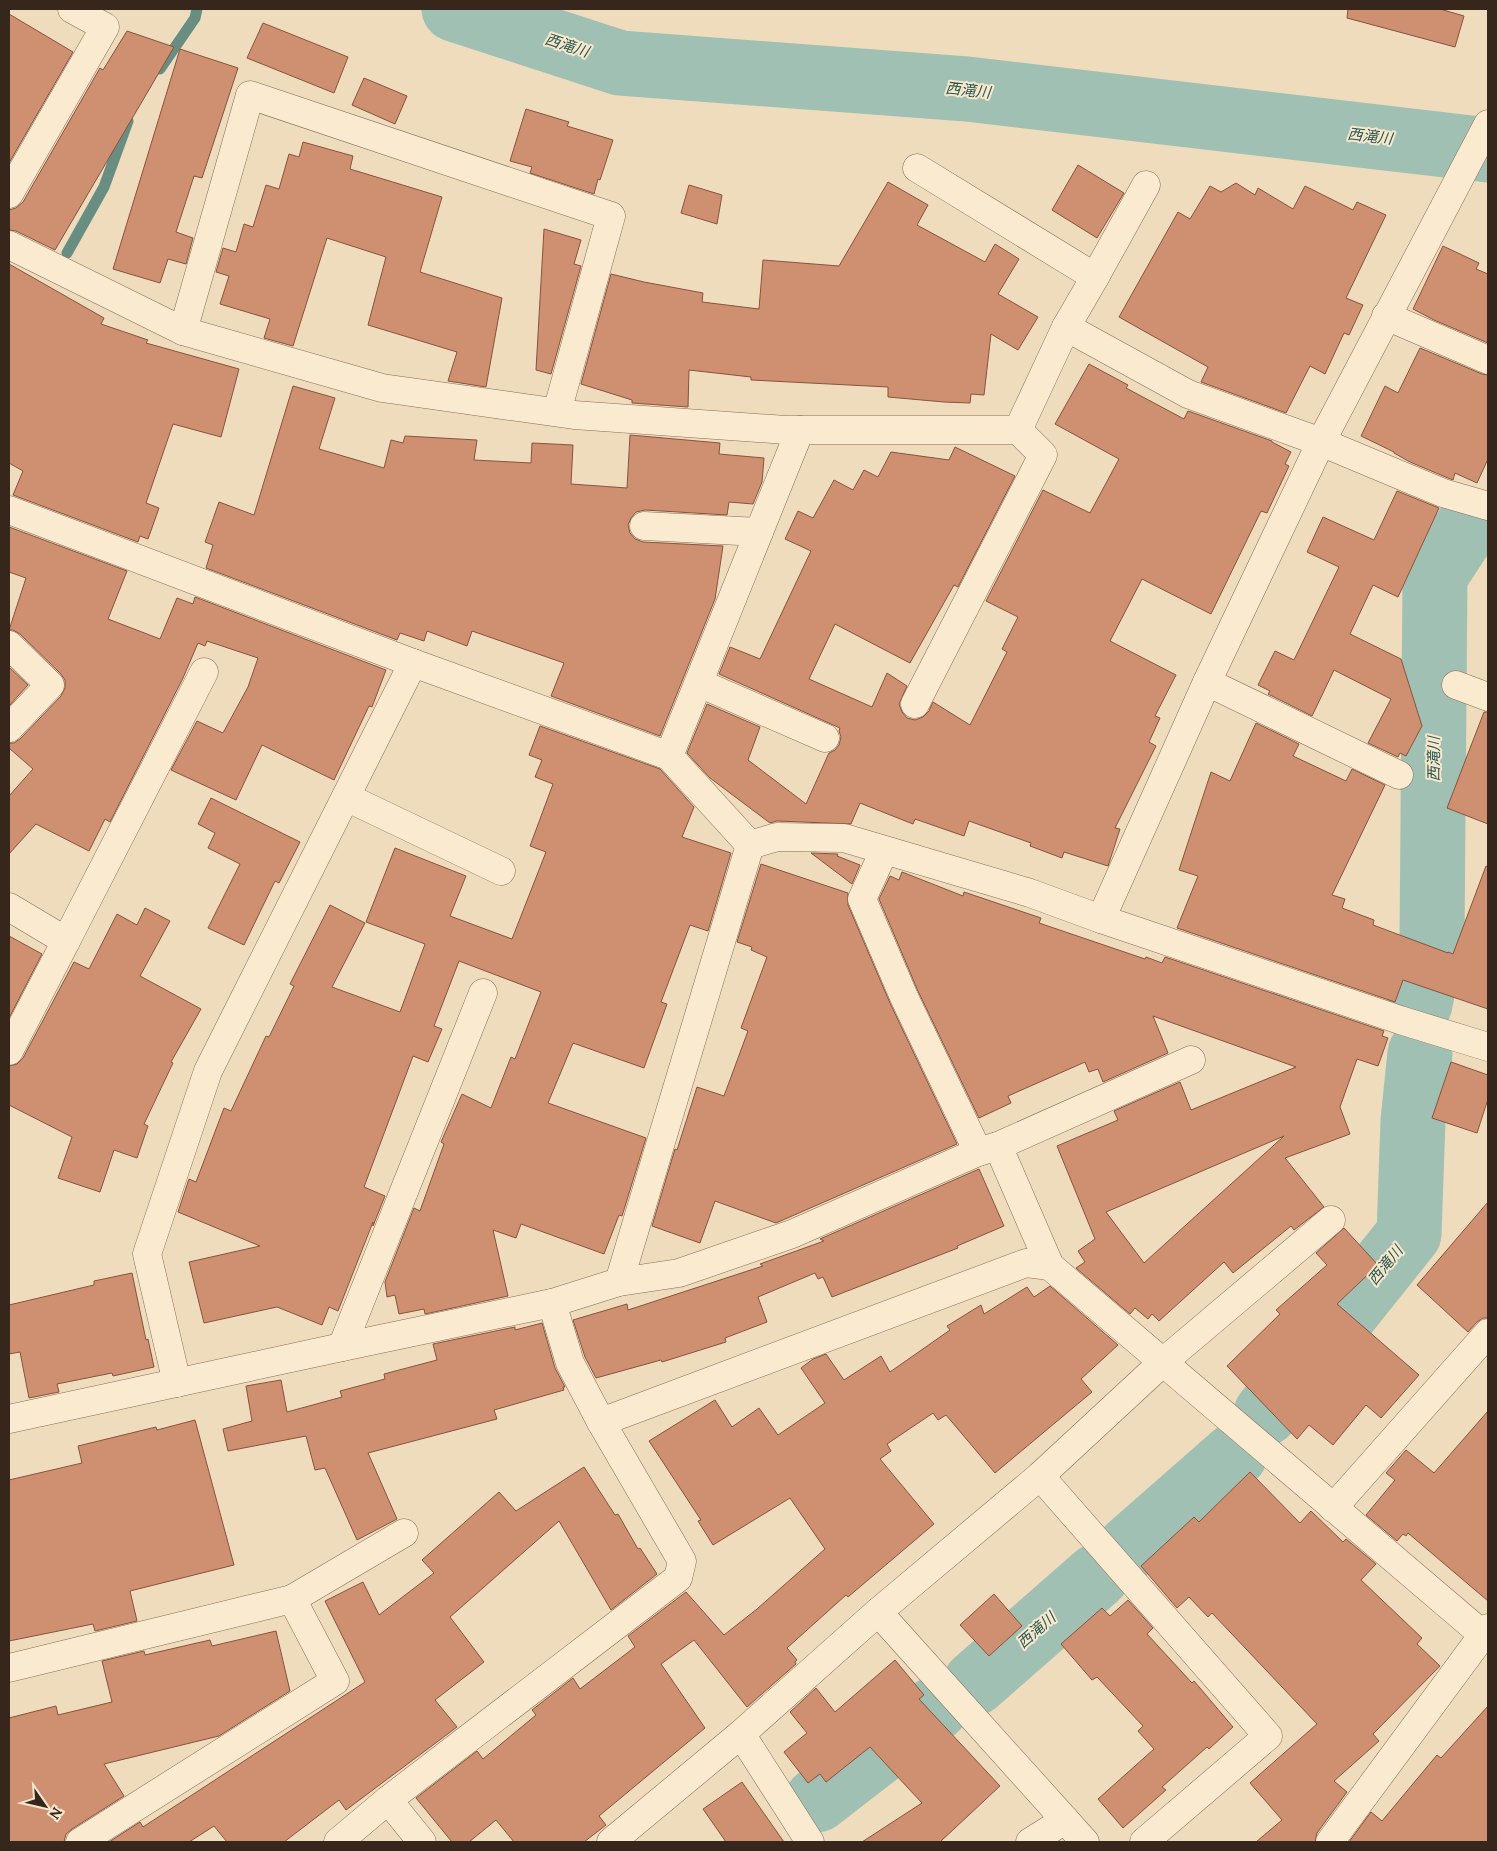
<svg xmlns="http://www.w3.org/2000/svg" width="1497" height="1851" viewBox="0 0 1497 1851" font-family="Lora,'Noto Sans JP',serif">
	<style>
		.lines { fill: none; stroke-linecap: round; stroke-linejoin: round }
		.stream { stroke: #688e81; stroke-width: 11 }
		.river { stroke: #a1c0b4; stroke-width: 65 }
		.building { fill: #cf9071; stroke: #87533b; fill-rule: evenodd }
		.minor-casing { stroke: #876c56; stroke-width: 29 }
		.minor { stroke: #faead0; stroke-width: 28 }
		.labels { text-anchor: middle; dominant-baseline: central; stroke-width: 4; stroke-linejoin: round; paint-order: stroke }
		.water-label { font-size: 15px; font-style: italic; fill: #2a5750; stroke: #f6e7cd }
	</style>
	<rect width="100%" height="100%" fill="#efdcbd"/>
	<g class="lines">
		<!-- stream -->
		<g class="stream">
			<path d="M160,69L195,18L197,9"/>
			<path d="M67,253L104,187L128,121"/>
		</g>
		<!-- river -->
		<g class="river">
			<path d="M454,9L620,63L967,89L1488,150"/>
			<path d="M1420,1004L1432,941L1435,576L1469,524"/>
			<path d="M1266,1413L1409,1234L1413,1121L1420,1053"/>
			<path d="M1129,1548L1235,1455"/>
			<path d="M975,1683L1097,1576"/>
			<path d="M817,1800L936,1708"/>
		</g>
	</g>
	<!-- building -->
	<g class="building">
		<path d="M1348,9H1440L1464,16L1455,47L1347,18Z"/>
		<path d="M9,14L73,52L9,163Z"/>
		<path d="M263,23L348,57L334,93L247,58Z"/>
		<path d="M127,31L174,47L55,250L16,231L9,230V210L16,208L23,202L100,68L103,70Z"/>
		<path d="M180,49L238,68L202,178L194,176L176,232L193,238L186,264L168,259L160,283L113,269Z"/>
		<path d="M364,78L407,96L395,124L352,105Z"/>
		<path d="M526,109L569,122L567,126L613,140L600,180L598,179L594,194L530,173L532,167L510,161Z"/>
		<path d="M303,142L353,156L350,169L442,197L420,272L502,298L486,387L448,381L457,352L368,325L386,257L327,238L293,346L264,338L270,319L220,304L229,276L216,272L223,248L236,252L244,224L253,227L266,185L279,189L289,154L299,157Z"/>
		<path d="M1078,165L1124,193L1097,238L1052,210Z"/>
		<path d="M888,182L928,205L917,225L985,262L995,244L1019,259L998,294L1038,317L1018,350L991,334L984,395L971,394L970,403L944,402L888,397V387L751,380V377L689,370L688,407L632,403V400L581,384L611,274L644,282L703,293L702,302L759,309L763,260L839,266Z"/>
		<path d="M1236,183L1255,195L1258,188L1293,209L1305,186L1353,210L1357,202L1386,215L1346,298L1363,305L1349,335L1344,333L1325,374L1310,366L1286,413L1201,382L1208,367L1119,317L1178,212L1190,219L1210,186L1221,192Z"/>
		<path d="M689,185L722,195L717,224L681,213Z"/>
		<path d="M544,229L581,240L574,264L581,266L551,374L536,370Z"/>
		<path d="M1443,246L1479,263L1476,269L1488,274V343L1434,320L1413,309Z"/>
		<path d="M9,264L104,318L101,324L148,340L146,343L239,369L221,437L173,424L146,503L159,508L148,539L140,536L138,542L13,495L23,471L9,463Z"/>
		<path d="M1420,348L1482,374L1488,375V459L1477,483L1455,473L1453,480L1448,478L1410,462L1394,453V452L1361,436L1385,386L1398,393Z"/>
		<path d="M1089,364L1128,385L1126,388L1184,419L1188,411L1272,441V442L1291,452L1285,464L1289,466L1267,513L1261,511L1211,614L1142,579L1110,641L1176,675L1155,716L1160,718L1149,742L1156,746L1115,828L1120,829L1108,866L1064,852L1062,858L1030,846L1031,843L969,821L964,836L915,819L913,824L860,803L851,824L777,821L770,823L710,778L687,753L707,704L760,727L748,760L806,804L829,753L835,750L839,745L841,737L839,731L840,728L719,674L730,647L760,659L811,551L785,539L798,511L813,518L834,480L853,490L864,470L878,477L891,452L949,460L955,447L1015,476L958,587L954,585L910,663L835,624L809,679L872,707L887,673L907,686L899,704L902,712L907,718L915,720L923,717L929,711L933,702L970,725L1007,652L1002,649L1018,617L986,601L1043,490L1090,513L1119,459L1055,424Z"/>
		<path d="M293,386L335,398L319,449L384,468L391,440L403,443L405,436L477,440L474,460L531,463L532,443L573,445L571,484L627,488L630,435L720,443L719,454L764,458L762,482L753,504L729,502L727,515L645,510L636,512L631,518L628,525L630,533L635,539L643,542L723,546L715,599L660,736L551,696L564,663L472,631L467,646L427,631L424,641L400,633L397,640L206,568L213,545L205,542L219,502L254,515Z"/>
		<path d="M1397,491L1439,508L1398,597L1373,585L1350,634L1401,659L1422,726L1406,756L1400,753L1398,757L1368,743L1391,699L1334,670L1312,716L1268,694L1270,691L1258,685L1275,651L1294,660L1339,567L1307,552L1323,517L1374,540Z"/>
		<path d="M9,527L127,571L108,619L160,639L177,598L193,604L195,597L386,670L372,707L369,706L334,780L262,745L236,800L171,770L197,721L223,733L248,687L258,658L207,641L205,646L198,643L183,678L110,822L105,819L89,851L36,824L9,854V796L33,769L9,748V743H14L20,739L61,696L65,688V680L61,674L20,634L13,630H9L26,578L9,572Z"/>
		<path d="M9,667L28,685L9,706Z"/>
		<path d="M1484,712H1488V824L1447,808Z"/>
		<path d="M1256,723L1299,744L1293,756L1346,781L1352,769L1385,785L1332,895L1345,899L1342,908L1374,920L1373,925L1448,953V952L1453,954L1486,866L1488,867V1009L1403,980L1395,1002L1177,928L1198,876L1179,870L1211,772L1230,781Z"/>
		<path d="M540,726L660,769L694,807L682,837L731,853L708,931L690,925L661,1002L667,1004L644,1068L573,1043L548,1103L646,1138L622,1216L619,1215L604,1254L521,1224L516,1238L493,1230L508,1296L425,1314L424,1309L399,1314L395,1295L387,1297L385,1282L414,1208L420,1211L444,1144L441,1142L462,1094L491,1108L511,1057L515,1059L541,992L459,961L434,1026L442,1029L428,1062L413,1056L364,1187L385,1196L373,1226V1222L338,1311L329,1307L322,1325L277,1307L204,1323L189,1262L260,1246L178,1212L189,1179L196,1182L224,1108L231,1111L266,1036L269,1037L294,986L290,984L330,905L365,923L332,987L400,1012L425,944L366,922L395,848L466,876L450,916L512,939L546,852L530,846L553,784L535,777L542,760L529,755Z"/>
		<path d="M211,798L300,842L279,883L275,881L244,945L208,928L240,864L208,848L215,833L198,824Z"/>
		<path d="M811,853L838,854L837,856L860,865L852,884Z"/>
		<path d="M761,864L848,893V905L890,1003L957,1144L776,1223L715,1201L700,1243L652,1226L675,1149L677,1150L697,1087L724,1096L748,1031L741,1028L767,957L751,950L752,947L737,942Z"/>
		<path d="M902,872L963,896L964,892L1041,918L1039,923L1145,959L1146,957L1162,963L1165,957L1384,1031L1382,1036L1388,1038L1378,1066L1357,1059L1340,1107L1350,1134L1285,1158L1324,1207L1294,1230L1291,1226L1233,1273L1224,1262L1159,1321L1152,1314L1148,1319L1135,1308L1130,1314L1076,1268L1085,1262L1078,1251L1095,1239L1057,1146L1118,1120L1114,1111L1180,1082L1191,1110L1296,1067L1153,1016L1168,1053L1103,1082L1098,1069L1089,1072L1085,1062L1008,1096L1011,1103L979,1118L918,991L879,899L890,876L899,880ZM1284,1136L1144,1263L1106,1212Z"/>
		<path d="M145,908L170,921L140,976L201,1009L171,1062L173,1063L144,1124L148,1126L137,1158L114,1150L100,1192L58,1178L72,1137L9,1105V1066L17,1064L23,1058L74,962L89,969L117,914L137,925Z"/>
		<path d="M9,936L42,954L9,1018Z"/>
		<path d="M1451,1062L1488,1075V1099L1477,1133L1432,1118Z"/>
		<path d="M979,1169L1004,1226L957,1246L958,1248L832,1297L823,1277L818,1279L815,1273L758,1297L767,1322L725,1338L726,1342L662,1362L661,1360L596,1378L585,1357L573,1320L627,1304L628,1310L763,1266L760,1264L824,1241L820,1239Z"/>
		<path d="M1488,1202V1318H1483L1477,1322L1468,1332L1417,1285Z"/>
		<path d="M1344,1228L1378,1265L1337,1304L1419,1375L1381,1418L1366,1405L1333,1445L1309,1425L1297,1439L1227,1366L1280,1314L1276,1310L1327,1265L1316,1253Z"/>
		<path d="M132,1273L146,1340L148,1339L154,1367L113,1376L112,1373L57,1384L59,1392L29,1398L20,1352L9,1354V1305L94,1285V1281Z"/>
		<path d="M1050,1286L1118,1345L1081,1379L1092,1392L995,1473L946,1415L938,1420L933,1413L887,1444L891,1451L880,1459L934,1524L848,1597L846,1595L787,1648L797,1660L795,1662L796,1664L747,1707L694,1640L661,1664L705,1728L599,1816L606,1825L584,1842H514L496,1820L469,1842H452L416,1798L477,1751L483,1759L536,1715L532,1710L573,1678L580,1689L635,1647L628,1636L686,1592L724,1635L757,1609L825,1549L790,1498L713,1545L698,1521L701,1520L649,1441L715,1400L732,1427L759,1408L778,1435L825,1403L801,1368L813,1359L826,1354L844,1380L881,1356L890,1372L950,1330L947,1326L981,1305L984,1314L1027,1287L1034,1297Z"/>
		<path d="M542,1323L555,1368L565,1387H563L564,1390L494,1410L497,1419L368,1453L397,1519L357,1540L325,1468L315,1470L306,1436L228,1451L223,1429L252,1421L246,1386L281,1380L287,1412L342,1397L340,1391L385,1379L384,1374L437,1360L433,1344L515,1327V1330Z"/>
		<path d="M1488,1411V1601L1408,1533L1406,1536L1403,1534L1397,1541L1366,1515L1395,1480L1386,1473L1406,1450L1434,1473Z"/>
		<path d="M195,1420L234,1565L130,1591L137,1621L95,1631L93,1624L9,1641V1480L82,1463L78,1446L156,1427L157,1430Z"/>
		<path d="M584,1467L615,1515L618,1514L638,1549L640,1548L657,1574L611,1610L559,1521L450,1617L484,1662L435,1700L457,1727L346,1810L339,1800L284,1842H227L214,1826L189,1842H109L140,1822L143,1827L365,1682L325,1601L363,1582L379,1615L434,1573L422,1560L499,1492L516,1511Z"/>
		<path d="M1250,1472L1300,1523L1311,1511L1343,1542L1346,1539L1376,1564L1361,1580L1422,1638L1417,1644L1440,1666L1373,1734L1379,1741L1334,1781L1347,1792L1317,1833L1315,1842H1256L1282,1820L1250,1783L1317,1724L1212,1613L1208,1617L1189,1597L1177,1608L1141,1566L1194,1517L1199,1522Z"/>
		<path d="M994,1594L1022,1626L989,1656L960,1625Z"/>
		<path d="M1128,1600L1153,1628L1147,1634L1192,1683L1194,1681L1233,1727L1209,1749L1207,1747L1162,1787L1166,1790L1123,1828L1098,1799L1154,1749L1138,1731L1143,1726L1097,1677L1092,1680L1061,1644L1102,1608L1110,1616Z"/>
		<path d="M276,1631L290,1691L219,1736L104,1764L124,1796L72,1829L66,1834L64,1842H9V1718L56,1706L58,1715L112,1702L102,1661L144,1651L145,1655L210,1640L212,1646Z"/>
		<path d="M895,1660L924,1695L919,1699L1000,1786L940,1842H862L922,1803L870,1747L826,1782L820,1774L808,1783L784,1752L807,1733L790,1712L816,1688L835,1712Z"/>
		<path d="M1488,1706V1842H1349L1371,1812L1382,1821L1437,1755L1441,1758Z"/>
		<path d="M742,1782L744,1785L784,1842H726L703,1809Z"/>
	</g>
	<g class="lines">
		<defs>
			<g id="minor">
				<path d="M917,168L1095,277L1066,327"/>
				<path d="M9,194L105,27L72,9"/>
				<path d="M9,245L183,331L382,388L574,415L786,430H1018L1066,327L1188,394L1321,442L1443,493L1488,506"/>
				<path d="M1095,277L1146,185"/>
				<path d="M1386,316L1488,360"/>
				<path d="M183,331L250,95L611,216L557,412"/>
				<path d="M9,510L413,663L669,756L750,845"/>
				<path d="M644,526L759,532"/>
				<path d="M9,645L50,685L9,728"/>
				<path d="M1207,682L1399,775"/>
				<path d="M699,683L825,738"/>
				<path d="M1456,685L1488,697"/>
				<path d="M915,704L1043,455L1018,430"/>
				<path d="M669,756L800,430"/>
				<path d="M346,797L501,871"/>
				<path d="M750,845L777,837L844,838L1030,893L1101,919L1400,1020L1488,1047"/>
				<path d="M884,851L862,899L904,997L978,1152"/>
				<path d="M9,907L66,941L9,1051"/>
				<path d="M1101,919L1207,682L1321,442L1488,124"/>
				<path d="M66,941L204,672"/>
				<path d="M998,1146L1191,1060"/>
				<path d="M619,1282L750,845"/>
				<path d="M342,1347L483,993"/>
				<path d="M177,1383L147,1254L208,1071L413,663"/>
				<path d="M9,1419L342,1347L552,1303L619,1282L679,1273L792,1234L978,1152L998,1146L1050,1266L1488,1639"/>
				<path d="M601,1422L1026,1263L1050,1266"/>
				<path d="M1040,1476L1268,1736L1144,1842"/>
				<path d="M1333,1508L1488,1333"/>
				<path d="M292,1599L404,1533"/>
				<path d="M878,1612L1085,1842"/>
				<path d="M9,1668L292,1599L335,1681L80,1842"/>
				<path d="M741,1734L810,1842"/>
				<path d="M388,1800L422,1842"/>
				<path d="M338,1842L388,1800L678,1578L682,1561L601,1422L570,1363L552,1303"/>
				<path d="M611,1842L741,1734L878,1612L1040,1476L1163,1362L1331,1220"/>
				<path d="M1030,1842L1065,1820"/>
				<path d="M1330,1842L1488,1628"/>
			</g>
		</defs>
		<!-- minor casing -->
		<use href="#minor" class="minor-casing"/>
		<!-- minor -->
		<use href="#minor" class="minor"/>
	</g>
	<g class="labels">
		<!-- water labels -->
		<g class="water-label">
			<text transform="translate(567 45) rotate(18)">西滝川</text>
			<text transform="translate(968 90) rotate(6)">西滝川</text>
			<text transform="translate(1370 136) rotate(7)">西滝川</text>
			<text transform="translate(1433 759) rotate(-90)">西滝川</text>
			<text transform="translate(1385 1265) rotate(-51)">西滝川</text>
			<text transform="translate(1036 1630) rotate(-41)">西滝川</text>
		</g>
	</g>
	<!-- border -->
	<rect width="1497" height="1851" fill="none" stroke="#36261b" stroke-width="20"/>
	<!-- north arrow -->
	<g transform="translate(45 1806) rotate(124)" stroke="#f6e7cd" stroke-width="4" paint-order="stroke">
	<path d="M0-4L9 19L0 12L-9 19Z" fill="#36261b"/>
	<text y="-8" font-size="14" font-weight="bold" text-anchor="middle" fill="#36261b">N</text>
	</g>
</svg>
